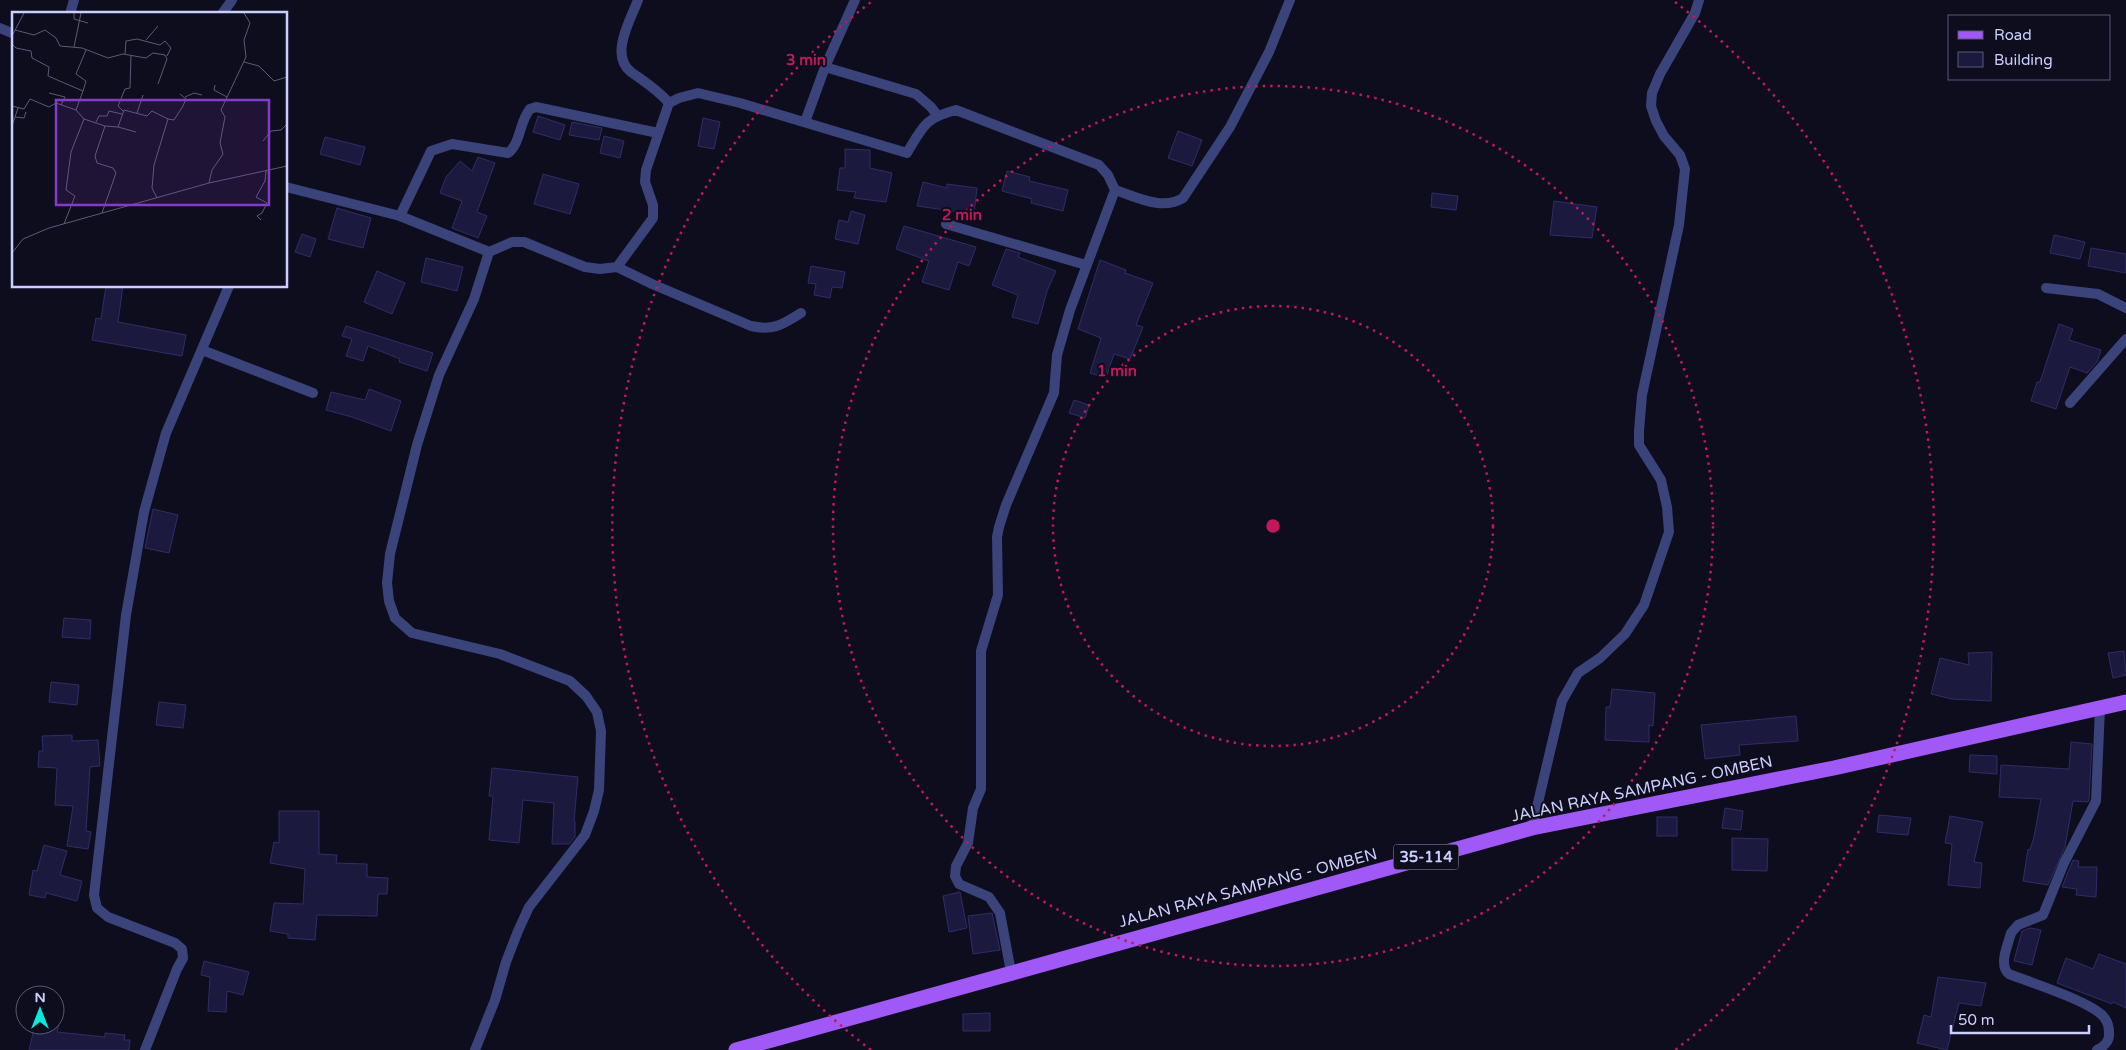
<svg xmlns="http://www.w3.org/2000/svg" width="2126" height="1050" viewBox="0 0 2126 1050" font-family="'Varela Round',sans-serif">
	<style>
		.building { fill: #1b1a3e; stroke: #2e2d68 }
		.lines { fill: none; stroke-linecap: round; stroke-linejoin: round }
		.street { stroke: #3a437a; stroke-width: 10 }
		.primary { stroke: #a058f7; stroke-width: 15 }
		.ring { fill: none; stroke: #c2185b; stroke-width: 2.5; stroke-dasharray: 2.5 5 }
		.labels { text-anchor: middle; dominant-baseline: central; stroke-width: 4; stroke-linejoin: round; paint-order: stroke }
		.shield { fill: #0d0d1e; stroke: #9395ba; stroke-width: 1 }
		.shield-label { font-size: 15px; font-weight: bold; fill: #cccffd }
		.street-label { font-size: 16px; fill: #cccffd; stroke: #0d0d1e }
		.inset-road { fill: none; stroke: #595b77; stroke-width: 1 }
		.view { fill: #833cc5; fill-opacity: 0.15; stroke: #833cc5; stroke-width: 2.5 }
		.inset-edge { fill: none; stroke: #cccffd; stroke-width: 2.5 }
		.centre { fill: #c2185b; stroke: #0d0d1e; stroke-width: 2.5 }
		.ring-label { font-size: 15px; text-anchor: middle; font-weight: bold; fill: #c2185b; stroke: #0d0d1e; stroke-width: 4; stroke-linejoin: round; paint-order: stroke }
	</style>
	<rect width="100%" height="100%" fill="#0d0d1e"/>
	<!-- building -->
	<g class="building">
		<path d="M538,116L565,125L560,140L533,132Z"/>
		<path d="M703,118L720,122L714,149L698,146Z"/>
		<path d="M572,122L602,128L599,140L569,135Z"/>
		<path d="M1178,131L1202,140L1192,166L1168,158Z"/>
		<path d="M604,136L624,141L620,158L600,153Z"/>
		<path d="M325,137L365,147L360,165L320,154Z"/>
		<path d="M845,149L870,150V168L892,173L886,202L854,198L856,192L837,190L840,168H845Z"/>
		<path d="M478,157L495,163L477,212L487,216L478,238L452,228L462,201L440,193L446,177L460,161L472,171Z"/>
		<path d="M1007,171L1030,177L1029,181L1068,190L1063,211L1031,203L1032,199L1002,191Z"/>
		<path d="M543,174L579,184L570,214L534,204Z"/>
		<path d="M923,182L947,188V184L977,188L974,214L917,206Z"/>
		<path d="M1432,193L1458,196L1456,210L1431,207Z"/>
		<path d="M1554,201L1597,207L1592,238L1550,235Z"/>
		<path d="M337,208L371,218L363,248L328,239Z"/>
		<path d="M851,211L865,215L858,244L835,239L839,220L848,222Z"/>
		<path d="M904,226L976,247L969,266L958,262L949,290L922,282L929,261L896,249Z"/>
		<path d="M302,234L316,239L310,257L295,252Z"/>
		<path d="M2054,235L2085,242L2080,259L2050,253Z"/>
		<path d="M2091,248L2126,254V273L2088,266Z"/>
		<path d="M1006,249L1020,253L1018,257L1056,271L1047,291L1038,324L1012,317L1018,295L992,285Z"/>
		<path d="M426,258L463,267L457,291L421,282Z"/>
		<path d="M1100,260L1126,270L1125,273L1153,283L1136,325L1143,327L1130,359L1114,354L1106,378L1090,373L1101,338L1078,329Z"/>
		<path d="M811,266L845,272L842,288L832,287L830,298L814,295L816,284L808,283Z"/>
		<path d="M377,271L405,283L392,314L364,302Z"/>
		<path d="M106,286H123L118,322L186,335L182,356L92,340L96,318L101,319Z"/>
		<path d="M2059,324L2073,329L2069,340L2101,350L2097,362L2087,373L2070,367L2056,409L2031,401L2037,382H2040Z"/>
		<path d="M346,326L433,353L427,371L399,362L400,359L368,346L363,361L346,356L352,339L342,336Z"/>
		<path d="M369,389L401,401L391,431L352,417L326,410L331,392L365,400Z"/>
		<path d="M1074,400L1089,405L1085,418L1069,413Z"/>
		<path d="M153,509L178,515L169,553L145,548Z"/>
		<path d="M64,618L91,620L90,639L62,637Z"/>
		<path d="M2124,651L2126,675L2113,678L2108,653Z"/>
		<path d="M1992,652L1991,701L1952,699L1931,694L1940,658L1969,665L1968,653Z"/>
		<path d="M51,682L79,685L77,705L49,702Z"/>
		<path d="M1612,689L1655,693L1653,726L1649,725V742L1605,740L1606,707H1610Z"/>
		<path d="M159,702L186,705L183,728L156,725Z"/>
		<path d="M1796,716L1798,741L1739,745L1740,755L1705,759L1701,725Z"/>
		<path d="M72,735V741L98,740L100,766L90,767L86,831L91,832L88,849L67,846L73,806L55,805L57,768L38,767L39,751H43L42,736Z"/>
		<path d="M2071,742L2092,744L2089,799L2088,802L2073,801L2065,847L2048,885L2023,881L2028,849L2030,850L2034,837L2041,799L1999,797L2001,765L2069,769Z"/>
		<path d="M1970,755L1997,756V774L1969,772Z"/>
		<path d="M492,768L578,777L574,821H575V837L569,844H552L554,803L523,800L519,843L489,840L493,796H489Z"/>
		<path d="M1725,808L1743,811L1741,830L1722,828Z"/>
		<path d="M279,811H319V854L337,855L336,863L367,864V877L388,878L387,894H378L377,916L317,915L315,940L288,938V934L270,931L274,903L303,904L305,869L270,863L274,842L279,843Z"/>
		<path d="M1879,815L1911,818L1908,835L1877,832Z"/>
		<path d="M1950,816L1983,822L1974,862L1982,863L1980,888L1948,885L1952,844L1945,843Z"/>
		<rect x="1657" y="817" width="20" height="19"/>
		<path d="M1732,838L1768,839L1767,871L1732,870Z"/>
		<path d="M44,845L67,851L60,875L82,881L77,901L46,893L45,898L29,895L33,870L37,871Z"/>
		<path d="M2073,860L2079,861L2078,867H2097L2096,897L2076,895L2077,889L2062,887Z"/>
		<path d="M960,892L967,928L949,932L943,896Z"/>
		<path d="M992,913L1000,950L973,954L968,916Z"/>
		<path d="M2030,928L2041,930L2032,965L2014,961L2022,931Z"/>
		<path d="M2099,954L2126,964V1008L2113,1002L2112,1004L2057,983L2066,958L2093,969Z"/>
		<path d="M204,961L249,972L243,995L227,991L226,1012L208,1011L210,977L201,975Z"/>
		<path d="M1938,977L1986,983L1981,1006L1959,1003L1947,1050L1917,1043L1924,1015L1931,1017Z"/>
		<path d="M990,1013V1031H963V1014Z"/>
		<path d="M35,1025H59L57,1032L105,1037V1033L125,1035L124,1040H130L129,1050H29Z"/>
	</g>
	<g class="lines">
		<!-- street -->
		<g class="street">
			<path d="M638,0C631,19 609,55 631,72C645,82 658,90 669,103"/>
			<path d="M70,14L74,0"/>
			<path d="M222,14L232,0"/>
			<path d="M0,28L14,34"/>
			<path d="M825,67L916,94L931,107L937,115"/>
			<path d="M805,122L825,67L855,0"/>
			<path d="M286,187L400,216L489,252"/>
			<path d="M1115,190C1137,197 1162,211 1183,198L1230,127L1269,52L1290,0"/>
			<path d="M400,216L431,151L452,144L508,153C521,143 519,122 530,109L536,107L658,133"/>
			<path d="M946,224L1086,265"/>
			<path d="M617,267L652,284L751,326C774,331 781,325 801,313"/>
			<path d="M2046,288L2098,294L2126,308"/>
			<path d="M202,350L313,393"/>
			<path d="M2070,403L2126,339"/>
			<path d="M1532,828L1562,701L1578,673L1600,658L1625,634L1644,605L1669,532L1667,507L1661,480L1639,445V431L1642,395L1679,225L1685,169L1680,155L1664,136L1656,121L1651,106L1652,93L1660,74L1695,13L1699,0"/>
			<path d="M145,1050L177,969L183,958L182,949L175,943L108,917L97,908L94,895L126,615L144,512L166,433L229,286"/>
			<path d="M475,1050L495,1000L506,962L518,931L529,907L585,835L594,811L599,790L601,731L597,712L586,696L570,681L500,654L412,633L395,618L389,601L387,583L390,554L417,445L439,375L474,299L489,252L512,242H524L585,267L600,269L617,267L653,218V205L645,182L646,170L669,103L679,98L698,93L740,103L907,153C923,126 925,118 956,110L1099,165L1108,175L1115,190L1070,310L1057,355L1054,393L1006,505L999,527L997,537L998,595L981,651V789L973,808L968,843L956,866L955,876L959,884L989,897L1000,913L1011,972"/>
			<path d="M2097,1050C2105,1046 2110,1041 2109,1032C2109,1025 2107,1020 2102,1015C2086,1000 2032,983 2009,974C1998,965 2008,945 2011,933L2018,925L2043,915L2064,863L2096,801L2100,708"/>
		</g>
		<!-- primary -->
		<path class="primary" d="M736,1050L1532,828L1834,768L2126,702"/>
	</g>
	<!-- distance rings -->
	<g class="ring">
		<circle cx="1273" cy="526" r="220"/>
		<circle cx="1273" cy="526" r="440"/>
		<path d="M871 1050A660 660 0 0 1 871 2M1675 2A660 660 0 0 1 1675 1050"/>
	</g>
	<g class="labels">
		<!-- shield labels -->
		<rect class="shield" x="1393.5" y="844.5" width="65" height="25" rx="4"/>
		<g class="shield-label">
			<text x="1426" y="857">35-114</text>
		</g>
		<!-- street labels -->
		<g class="street-label">
			<text transform="translate(1642 789) rotate(-12)">JALAN RAYA SAMPANG - OMBEN</text>
			<text transform="translate(1248 888) rotate(-15)">JALAN RAYA SAMPANG - OMBEN</text>
		</g>
	</g>
	<!-- overview -->
	<g transform="translate(12 12)">
		<rect width="275" height="275" fill="#0d0d1e"/>
		<path class="inset-road" d="M62,1V7L76,11M3,18L22,23L33,18L44,26L48,34L70,36L96,46L111,42L134,46L141,41L153,43L155,47L146,72M0,24L12,1M134,28L146,14M0,32L4,36L19,39L20,46L37,55L36,64L71,79L64,98L72,107L59,140L54,178L63,184L52,212M62,35L69,1M113,42L114,29L125,27L148,33L153,29L159,36L155,44M232,50L247,54L262,69L275,65M203,73L202,78L215,85M71,79L74,69L64,62L74,38M37,81L53,85L49,93M173,85L182,81L190,83M0,94L12,97L18,87L37,95L44,91L64,98M111,99L106,94L113,77L118,76L119,43M125,101L131,83M3,105L12,106L14,100M72,107L93,114M156,107L162,108L171,94L174,87L168,82M84,110L87,104H95L97,99L110,102M0,114L6,96M106,115L124,120M251,129L259,119L269,118L275,112M197,171L200,158L211,142L208,131L213,105L209,98L234,45L232,28L238,11L232,1M90,201L104,161L101,156L85,151L83,144L93,114L106,115L112,98L135,104L140,99L156,107L142,153L140,176L145,186M249,208L245,204L250,201L255,191L244,185L253,169L254,159M0,241L11,227L37,216L197,171L275,154"/>
		<path class="view" d="M44,88H257V193H44Z"/>
		<rect width="275" height="275" class="inset-edge"/>
	</g>
	<circle cx="1273" cy="526" r="8" class="centre"/>
	<g class="ring-label">
		<text x="806" y="65">3 min</text>
		<text x="962" y="220">2 min</text>
		<text x="1117" y="376">1 min</text>
	</g>
	<!-- legend -->
	<rect x="1948" y="15" width="162" height="65" fill="#0d0d1e" stroke="#595b77"/>
	<rect x="1958" y="31" width="25" height="8" fill="#a058f7" stroke="#595b77"/>
	<text x="1994" y="40" font-size="15" fill="#cccffd">Road</text>
	<rect x="1958" y="52" width="25" height="15" fill="#1b1a3e" stroke="#595b77"/>
	<text x="1994" y="65" font-size="15" fill="#cccffd">Building</text>
	<!-- north arrow -->
	<g transform="translate(40 1010)"><circle r="24" fill="#0d0d1e" stroke="#595b77"/>
	<path d="M0-4L9 19L0 12L-9 19Z" fill="#0bead9"/>
	<text y="-8" font-size="14" font-weight="bold" text-anchor="middle" fill="#cccffd">N</text>
	</g>
	<!-- scale -->
	<path d="M1951 1025v8h138v-8" fill="none" stroke="#cccffd" stroke-width="2.5"/>
	<text x="1958" y="1025" font-size="15" fill="#cccffd" stroke="#0d0d1e" stroke-width="4" paint-order="stroke">50 m</text>
</svg>
